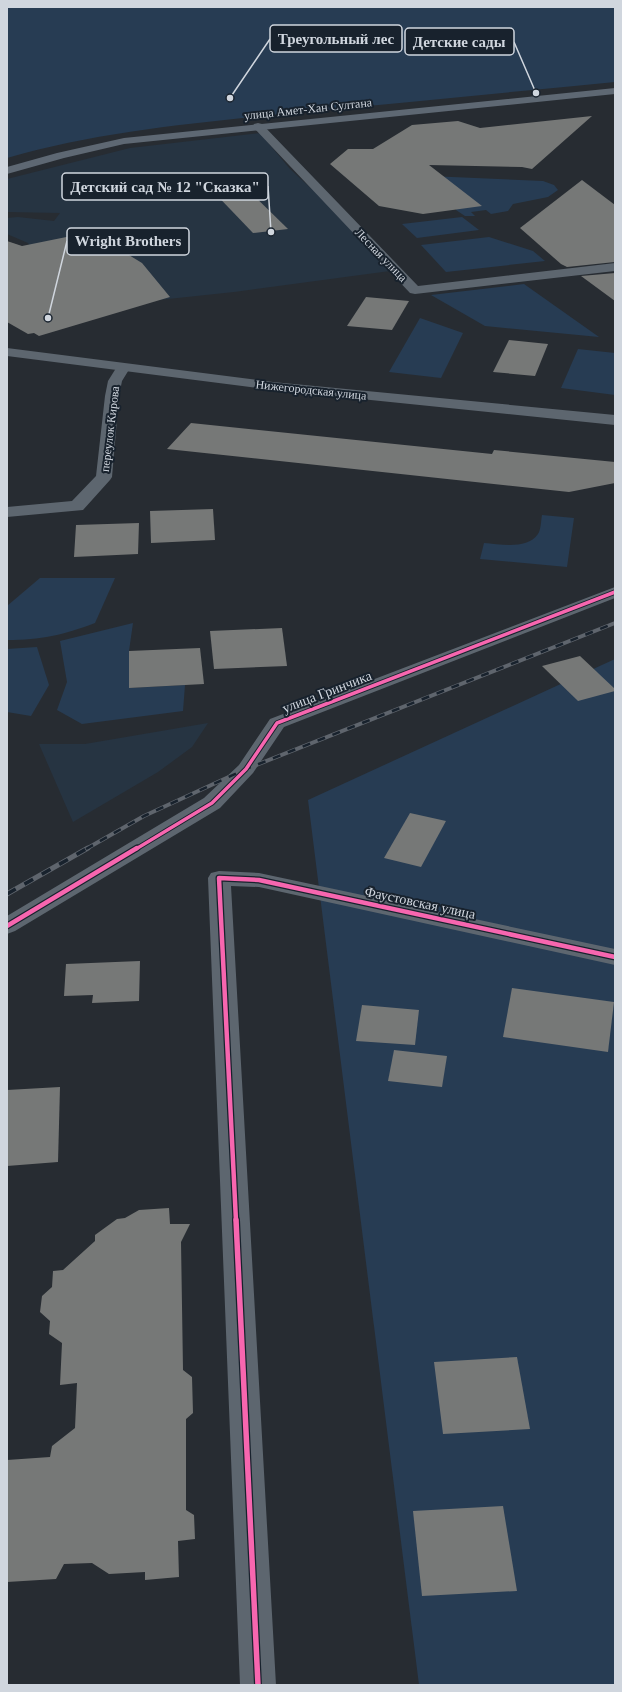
<svg xmlns="http://www.w3.org/2000/svg" width="622" height="1692" viewBox="0 0 622 1692" font-family="'Times New Roman',serif">
	<style>
		.built { fill: #263442 }
		.green { fill: #273c53 }
		.building { fill: #767877 }
		.lines { fill: none; stroke-linecap: round; stroke-linejoin: round }
		.minor { fill: #5d666f; fill-rule: evenodd }
		.tertiary { fill: #5d666f; fill-rule: evenodd }
		.secondary { fill: #5e6873; fill-rule: evenodd }
		.rail-far1-casing { stroke: #5f656d; stroke-width: 4 }
		.rail-casing { stroke: #5f656d; stroke-width: 5 }
		.rail-far1 { stroke: #18222d; stroke-width: 2.5; stroke-dasharray: 8; stroke-linecap: butt }
		.rail { stroke: #18222d; stroke-width: 3.5; stroke-dasharray: 10; stroke-linecap: butt }
		.cycleway-far2-casing { stroke: #18222d; stroke-width: 5.5 }
		.cycleway-far1-casing { stroke: #18222d; stroke-width: 7 }
		.cycleway-casing { stroke: #18222d; stroke-width: 8 }
		.cycleway-far2 { stroke: #f766af; stroke-width: 3.5 }
		.cycleway-far1 { stroke: #f766af; stroke-width: 4.5 }
		.cycleway { stroke: #f766af; stroke-width: 5.5 }
		.labels { text-anchor: middle; dominant-baseline: central; stroke-width: 4; stroke-linejoin: round; paint-order: stroke }
		.far-street-label { font-size: 12px; fill: #d0d6de; stroke: #18222d }
		.street-label { font-size: 14px; fill: #d0d6de; stroke: #18222d }
		.leader { fill: none; stroke: #d0d6de; stroke-width: 1.5 }
		.callout-dot { fill: #d0d6de; stroke: #18222d; stroke-width: 1.5 }
		.callout { fill: #18222d; stroke: #d0d6de; stroke-width: 1.5 }
		.callout-label { font-size: 15px; text-anchor: middle; font-weight: bold; fill: #d0d6de }
	</style>
	<rect width="100%" height="100%" fill="#272c32"/>
	<!-- built -->
	<g class="built">
		<path d="M260,133L290,169L315,192L390,271L234,292L149,301L60,288L28,243L7,234V218L18,217L54,221L60,213L7,212V179L130,148Z"/>
		<path d="M208,723L192,747L158,772L73,822L39,744H85Z"/>
	</g>
	<!-- green -->
	<g class="green">
		<path d="M7,7H615V82C512,92 408,102 305,112C205,122 104,130 7,158Z"/>
		<path d="M406,175L543,181L554,185L558,190L548,197L513,204L508,211L491,214L486,210L471,212L475,216H465L456,210L457,206Z"/>
		<path d="M462,217L479,230L417,238L402,224Z"/>
		<path d="M489,237L533,251L545,261L446,272L421,245Z"/>
		<path d="M524,284L599,337L485,326L431,295Z"/>
		<path d="M420,318L463,333L441,378L389,372Z"/>
		<path d="M578,349L615,353V395L561,388Z"/>
		<path d="M542,515L574,518L567,567L480,559L484,543C500,544 527,550 538,534C541,530 541,520 542,515Z"/>
		<path d="M40,578H115L95,623C63,635 41,640 7,640V606Z"/>
		<path d="M133,623L129,651V688L185,685L183,711L82,724L57,710L67,682L60,641Z"/>
		<path d="M37,647L49,685L31,716L7,712V649Z"/>
		<path d="M615,659V1685H419L308,800Z"/>
	</g>
	<!-- building -->
	<g class="building">
		<path d="M592,116L532,169L522,167L429,165L482,206L423,214L379,206L330,164L348,149H373L412,125L458,121L480,128Z"/>
		<path d="M582,180L615,205V262L567,267L561,264L520,228Z"/>
		<path d="M240,182L288,229L253,233L207,185Z"/>
		<path d="M91,232L142,263L170,297L39,336L34,333L28,334L7,322V241L22,246Z"/>
		<path d="M615,273V301L581,276Z"/>
		<path d="M366,297L409,301L392,330L347,326Z"/>
		<path d="M509,340L548,344L535,376L493,372Z"/>
		<path d="M191,423L492,454L494,450L615,462V483L569,492L167,449Z"/>
		<path d="M213,509L215,540L151,543L150,511Z"/>
		<path d="M139,523L138,554L74,557L76,525Z"/>
		<path d="M282,628L287,666L214,669L210,631Z"/>
		<path d="M200,648L204,684L129,688V651Z"/>
		<path d="M580,656L615,689V691L578,701L542,666Z"/>
		<path d="M410,813L446,821L421,867L384,858Z"/>
		<path d="M140,961L139,1001L92,1003L93,995L64,996L66,964Z"/>
		<path d="M512,988L614,1002L608,1052L503,1037Z"/>
		<path d="M362,1005L419,1010L415,1045L356,1041Z"/>
		<path d="M394,1050L447,1056L442,1087L388,1081Z"/>
		<path d="M60,1087L58,1162L7,1166V1090Z"/>
		<path d="M169,1208L170,1224H190L181,1242L183,1370L192,1377L193,1413L186,1419V1510L194,1515L195,1539L178,1541L179,1577L145,1580V1572L109,1574L92,1563L64,1564L56,1579L7,1582V1460L50,1457L52,1446L75,1428L77,1383L60,1385L62,1343L49,1334L50,1321L40,1312L42,1296L52,1287L53,1271L63,1270L95,1241V1235L117,1219L125,1218L139,1210Z"/>
		<path d="M517,1357L530,1429L443,1434L434,1362Z"/>
		<path d="M503,1506L517,1591L422,1596L413,1511Z"/>
	</g>
	<g class="lines">
		<!-- minor -->
		<g class="minor">
			<path d="M258,123L262,124L418,286L615,263V271L415,294L410,293L254,128L253,126L254,124Z"/>
			<path d="M123,364L128,365L130,368L122,381L119,396L112,477L110,480L83,510L7,517V507L72,501L96,476L105,396L108,381L118,365Z"/>
			<path d="M615,587V598L284,727L253,773L220,808L15,931L7,934V916L204,798L239,765L270,719Z"/>
			<path d="M219,871L259,873L615,949V965L259,887L231,886L276,1685H240L208,878L211,873Z"/>
		</g>
		<!-- tertiary -->
		<path class="tertiary" d="M7,348L273,382L615,415V425L273,390L7,356Z"/>
		<!-- secondary -->
		<path class="secondary" d="M615,88V94L124,144L64,158L7,174V167L57,153L124,138Z"/>
		<defs>
			<path id="rail-far1" d="M86,849L144,816L246,769L615,623"/>
			<path id="rail" d="M7,894L88,848"/>
		</defs>
		<!-- rail-far1 casing -->
		<use href="#rail-far1" class="rail-far1-casing"/>
		<!-- rail casing -->
		<use href="#rail" class="rail-casing"/>
		<!-- rail-far1 -->
		<use href="#rail-far1" class="rail-far1"/>
		<!-- rail -->
		<use href="#rail" class="rail"/>
		<defs>
			<path id="cycleway-far2" d="M136,849L212,803L246,769L277,723L615,592"/>
			<g id="cycleway-far1">
				<path d="M7,926L137,848"/>
				<path d="M236,1221L219,878L259,880L615,957"/>
			</g>
			<path id="cycleway" d="M236,1220L258,1685"/>
		</defs>
		<!-- cycleway-far2 casing -->
		<use href="#cycleway-far2" class="cycleway-far2-casing"/>
		<!-- cycleway-far1 casing -->
		<use href="#cycleway-far1" class="cycleway-far1-casing"/>
		<!-- cycleway casing -->
		<use href="#cycleway" class="cycleway-casing"/>
		<!-- cycleway-far2 -->
		<use href="#cycleway-far2" class="cycleway-far2"/>
		<!-- cycleway-far1 -->
		<use href="#cycleway-far1" class="cycleway-far1"/>
		<!-- cycleway -->
		<use href="#cycleway" class="cycleway"/>
	</g>
	<g class="labels">
		<!-- far-street labels -->
		<g class="far-street-label">
			<text transform="translate(308 109) rotate(-6)">улица Амет-Хан Султана</text>
			<text transform="translate(381 255) rotate(46)">Лесная улица</text>
			<text transform="translate(311 390) rotate(6)">Нижегородская улица</text>
			<text transform="translate(110 429) rotate(-83)">переулок Кирова</text>
		</g>
		<!-- street labels -->
		<g class="street-label">
			<text transform="translate(327 692) rotate(-21)">улица Гринчика</text>
			<text transform="translate(420 903) rotate(12)">Фаустовская улица</text>
		</g>
	</g>
	<!-- callouts -->
	<path class="leader" d="M230 98L270 39M536 93L514 42M271 232L268 186M48 318L67 241"/>
	<g class="callout-dot">
		<circle cx="230" cy="98" r="4"/>
		<circle cx="536" cy="93" r="4"/>
		<circle cx="271" cy="232" r="4"/>
		<circle cx="48" cy="318" r="4"/>
	</g>
	<g class="callout">
		<rect x="270" y="25" width="132" height="27" rx="4"/>
		<rect x="405" y="28" width="109" height="27" rx="4"/>
		<rect x="62" y="173" width="206" height="27" rx="4"/>
		<rect x="67" y="228" width="122" height="27" rx="4"/>
	</g>
	<g class="callout-label">
		<text x="336" y="44">Треугольный лес</text>
		<text x="459" y="47">Детские сады</text>
		<text x="165" y="192">Детский сад № 12 "Сказка"</text>
		<text x="128" y="246">Wright Brothers</text>
	</g>
	<!-- border -->
	<rect width="622" height="1692" fill="none" stroke="#d0d6de" stroke-width="16"/>
</svg>
